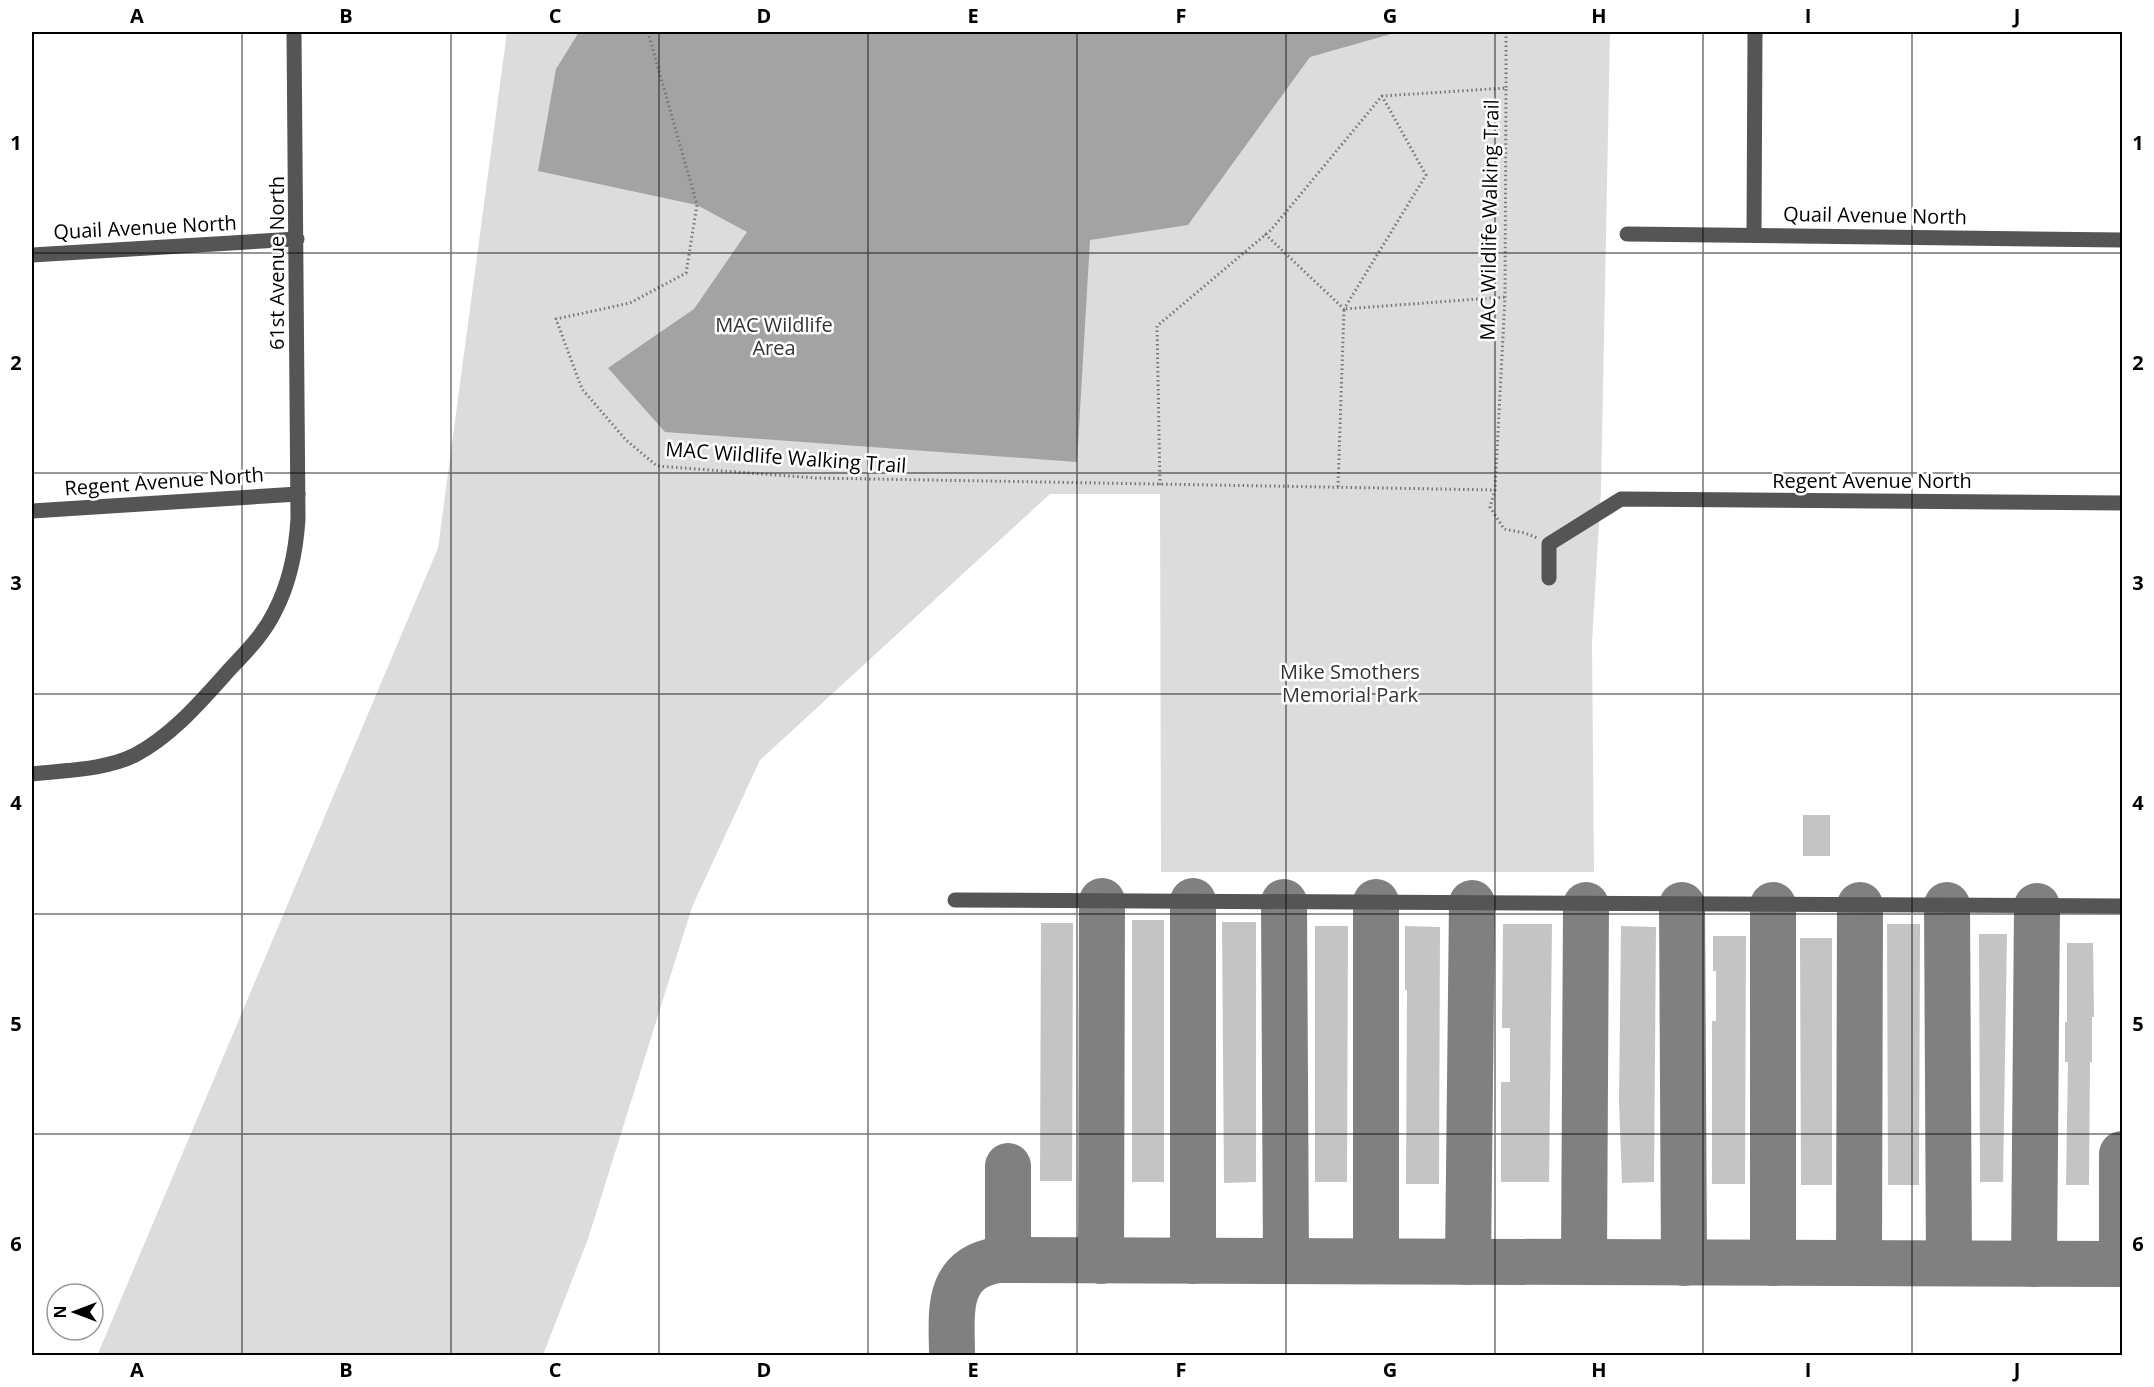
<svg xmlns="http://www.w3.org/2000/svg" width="2154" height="1387" viewBox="0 0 2154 1387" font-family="'Open Sans',sans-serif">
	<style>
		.green { fill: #dcdcdc }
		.water { fill: #a3a3a3 }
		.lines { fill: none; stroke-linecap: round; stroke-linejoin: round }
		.taxiway { stroke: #808080; stroke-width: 46 }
		.building { fill: #c4c4c4 }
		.path { stroke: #777; stroke-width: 3; stroke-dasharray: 1.5 3; stroke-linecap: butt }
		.minor { stroke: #555; stroke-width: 15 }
		.grid { fill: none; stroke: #000; stroke-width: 1.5; stroke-opacity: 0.55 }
		.labels { text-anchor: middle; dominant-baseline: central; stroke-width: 5; stroke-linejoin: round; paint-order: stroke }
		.street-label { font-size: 20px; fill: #000; stroke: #fff }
		.park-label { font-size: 20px; fill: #333; stroke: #fff }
		.neatline { fill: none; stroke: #000; stroke-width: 2 }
		.grid-label { font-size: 20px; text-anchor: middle; font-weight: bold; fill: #000 }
	</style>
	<rect width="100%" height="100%" fill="#fff"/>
	<!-- green -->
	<path class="green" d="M507,32H1610L1601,491L1592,642L1594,872H1161L1160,494H1050L760,760L692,907L588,1239L543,1355L97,1356L438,548Z"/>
	<!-- water -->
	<path class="water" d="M579,32H1398L1310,57L1188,225L1090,240L1077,462L665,432L608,368L694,309L747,232L697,205L538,171L556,69Z"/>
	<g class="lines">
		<!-- taxiway -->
		<g class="taxiway">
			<path d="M1193,901V1261"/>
			<path d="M1284,902L1286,1261"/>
			<path d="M1376,902V1261"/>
			<path d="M1682,905L1684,1263"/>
			<path d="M1773,905V1263"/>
			<path d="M1947,905L1949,1263"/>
			<path d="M1008,1166V1260"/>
			<path d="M1101,1261L1102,901"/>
			<path d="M1468,1262L1472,903"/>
			<path d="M1584,1262L1586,905"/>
			<path d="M1859,1263L1860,905"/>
			<path d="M2034,1264L2037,906"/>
			<path d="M2122,1264V1154"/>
			<path d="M952,1356C952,1314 944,1269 998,1260L2122,1264"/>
		</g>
	</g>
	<!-- building -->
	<g class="building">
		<rect x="1803" y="815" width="27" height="41"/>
		<rect x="1132" y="920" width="32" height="262"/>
		<path d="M1222,922H1256V1182L1224,1183Z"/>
		<path d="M1041,923H1073L1072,1181H1040Z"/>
		<path d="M1503,924H1552L1549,1182H1501V1082H1510V1028H1502Z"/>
		<path d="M1887,924H1920L1919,1185H1888Z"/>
		<path d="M1315,926H1348L1347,1182H1315Z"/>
		<path d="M1405,926L1440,927L1439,1184H1406L1407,990H1405Z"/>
		<path d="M1621,926L1656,927L1654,1182L1622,1183L1619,1102Z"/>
		<path d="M1979,934H2007L2003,1182H1980Z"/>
		<path d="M1713,936H1746L1745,1184H1712V1021H1716V971H1713Z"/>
		<path d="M1800,938H1832V1185H1801Z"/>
		<path d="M2067,943H2093L2094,1017H2092V1062H2090L2089,1185H2066L2068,1062H2065V1022H2067Z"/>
	</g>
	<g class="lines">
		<!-- path -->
		<g class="path">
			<path d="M648,32L697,205L686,273L630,303L556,319L582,389L626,440L657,466L816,478L1495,490"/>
			<path d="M1506,32V88"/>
			<path d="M1265,234L1344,309L1426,175L1382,96"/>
			<path d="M1160,485L1157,326L1271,230L1382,96L1506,88L1505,297L1495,490L1490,507L1504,529L1525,533L1537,538"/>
			<path d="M1338,487L1344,309L1505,297"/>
		</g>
		<!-- minor -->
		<g class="minor">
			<path d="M1627,234L2122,240"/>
			<path d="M1754,234L1755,32"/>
			<path d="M32,255L297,239"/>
			<path d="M32,511L298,494"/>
			<path d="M1549,578V544L1621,499L2122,503"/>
			<path d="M32,774C65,770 105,770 135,755C173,735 202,700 230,669C247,651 264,634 275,611C290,582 296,551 298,519L294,32"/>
			<path d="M955,900L2122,906"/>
		</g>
	</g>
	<!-- grid -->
	<path class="grid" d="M242,32V1356M451,32V1356M659,32V1356M868,32V1356M1077,32V1356M1286,32V1356M1495,32V1356M1703,32V1356M1912,32V1356M32,253H2122M32,473H2122M32,694H2122M32,914H2122M32,1134H2122"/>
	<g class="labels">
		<!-- street labels -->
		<g class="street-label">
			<text transform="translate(1875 215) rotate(1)">Quail Avenue North</text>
			<text transform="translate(1489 220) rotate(-89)">MAC Wildlife Walking Trail</text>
			<text transform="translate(145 227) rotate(-3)">Quail Avenue North</text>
			<text transform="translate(276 263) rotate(-90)">61st Avenue North</text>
			<text transform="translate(786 457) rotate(4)">MAC Wildlife Walking Trail</text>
			<text x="1872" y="480">Regent Avenue North</text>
			<text transform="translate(164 481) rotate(-4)">Regent Avenue North</text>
		</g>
		<!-- park labels -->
		<g class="park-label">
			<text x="774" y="324">MAC Wildlife<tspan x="774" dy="23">Area</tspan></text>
			<text x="1350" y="671">Mike Smothers<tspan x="1350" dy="23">Memorial Park</tspan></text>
		</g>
	</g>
	<!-- border -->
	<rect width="2154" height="1387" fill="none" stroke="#ffffff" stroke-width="66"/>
	<!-- north arrow -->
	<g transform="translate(75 1312) rotate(270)"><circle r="28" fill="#ffffff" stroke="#999999" stroke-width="1.5"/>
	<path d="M0-4.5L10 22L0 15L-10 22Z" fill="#000000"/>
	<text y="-9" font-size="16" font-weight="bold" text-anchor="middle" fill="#000000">N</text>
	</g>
	<rect x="33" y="33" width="2088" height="1321" class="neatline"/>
	<g class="grid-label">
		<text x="137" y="23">A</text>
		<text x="346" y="23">B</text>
		<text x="555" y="23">C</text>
		<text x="764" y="23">D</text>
		<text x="973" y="23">E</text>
		<text x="1181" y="23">F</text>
		<text x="1390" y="23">G</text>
		<text x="1599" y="23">H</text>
		<text x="1808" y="23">I</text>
		<text x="2017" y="23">J</text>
		<text x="16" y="150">1</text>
		<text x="2138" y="150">1</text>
		<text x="16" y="370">2</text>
		<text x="2138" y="370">2</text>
		<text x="16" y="590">3</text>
		<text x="2138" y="590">3</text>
		<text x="16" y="810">4</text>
		<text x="2138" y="810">4</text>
		<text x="16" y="1031">5</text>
		<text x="2138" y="1031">5</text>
		<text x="16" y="1251">6</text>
		<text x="2138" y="1251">6</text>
		<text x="137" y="1377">A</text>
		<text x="346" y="1377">B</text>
		<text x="555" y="1377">C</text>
		<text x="764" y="1377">D</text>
		<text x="973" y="1377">E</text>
		<text x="1181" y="1377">F</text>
		<text x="1390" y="1377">G</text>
		<text x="1599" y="1377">H</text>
		<text x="1808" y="1377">I</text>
		<text x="2017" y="1377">J</text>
	</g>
</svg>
